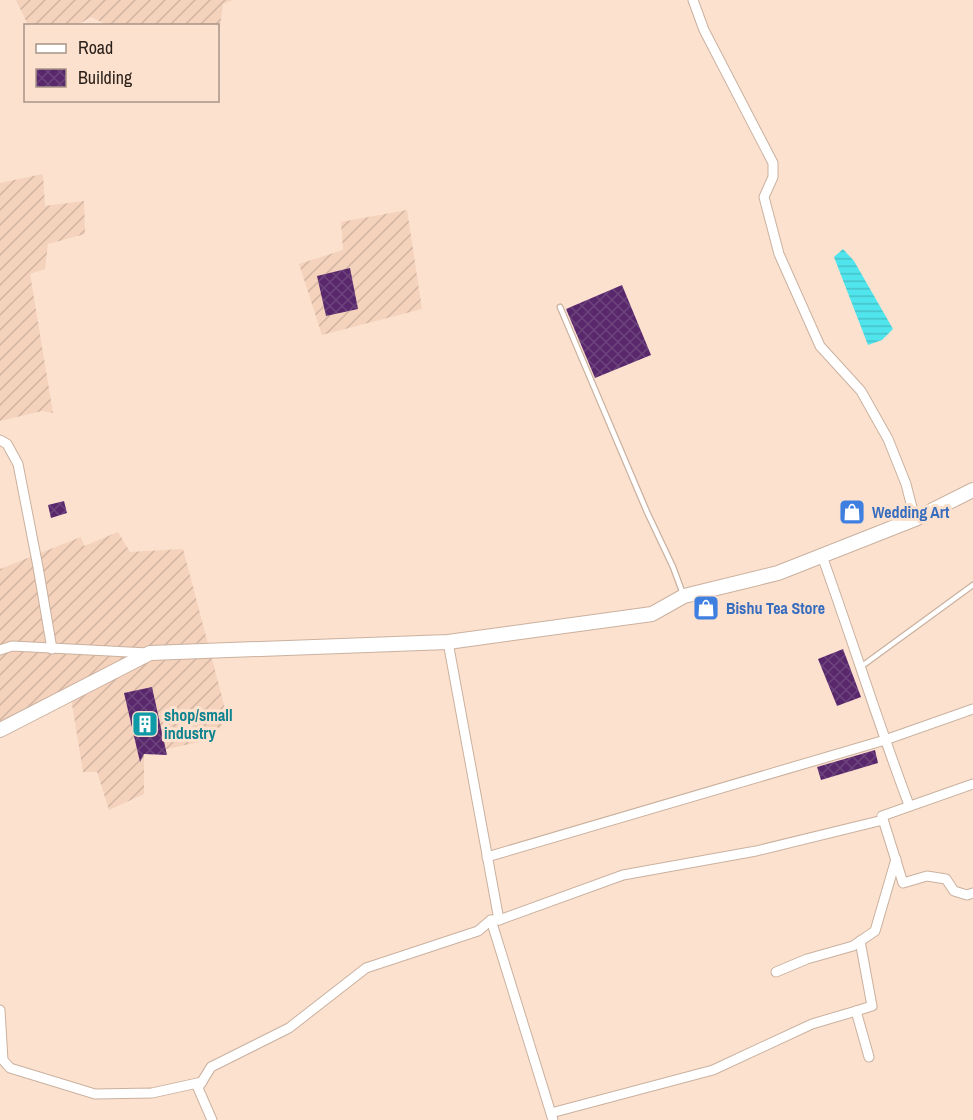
<svg xmlns="http://www.w3.org/2000/svg" width="973" height="1120" viewBox="0 0 973 1120" font-family="'Archivo Narrow',sans-serif">
	<style>
		.industrial { fill: url(#industrial-furrows) }
		.water { fill: url(#water-rules) }
		.building { fill: url(#building-cross-hatch) }
		.lines { fill: none; stroke-linecap: round; stroke-linejoin: round }
		.service-casing { stroke: #cab19f; stroke-width: 7 }
		.minor-casing { stroke: #cab19f; stroke-width: 11 }
		.secondary-casing { stroke: #cab19f; stroke-width: 16 }
		.service { stroke: #fff; stroke-width: 4.5 }
		.minor { stroke: #fff; stroke-width: 9 }
		.secondary { stroke: #fff; stroke-width: 14 }
		.labels { text-anchor: middle; dominant-baseline: central; stroke-width: 6; stroke-linejoin: round; paint-order: stroke }
		.shop-label { font-size: 16px; font-weight: bold; fill: #366cbe; stroke: #fce1cf; text-anchor: start }
		.culture-label { font-size: 16px; font-weight: bold; fill: #0d838f; stroke: #fce1cf; text-anchor: start }
	</style>
	<defs>
		<pattern id="industrial-furrows" width="10" height="10" patternUnits="userSpaceOnUse" patternTransform="scale(1.5)"><rect width="10" height="10" fill="#f4d2bc"/><path d="M-1 1l2-2M0 10L10 0M9 11l2-2" fill="none" stroke="#d1b4a1"/></pattern>
		<pattern id="water-rules" width="6" height="5" patternUnits="userSpaceOnUse" patternTransform="scale(1.5)"><rect width="6" height="5" fill="#50e4ec"/><path d="M0 2.5h6" fill="none" stroke="#46c3ca"/></pattern>
		<pattern id="building-cross-hatch" width="8" height="8" patternUnits="userSpaceOnUse" patternTransform="scale(1.5)"><rect width="8" height="8" fill="#59276c"/><path d="M0 0l8 8M0 8l8-8" fill="none" stroke="#6d457c"/></pattern>
	</defs>
	<rect width="100%" height="100%" fill="#fce1cf"/>
	<!-- industrial -->
	<g class="industrial">
		<path d="M16,0H233L223,4L218,39V26L108,25L91,17L77,25H28Z"/>
		<path d="M43,174L45,206L84,201L85,234L48,244L45,269L30,274L53,413L42,411L0,421V183Z"/>
		<path d="M407,210L422,309L322,335L299,264L343,250L341,222Z"/>
		<path d="M118,532L130,552L183,549L227,716L213,739L144,754V794L109,810L97,772H83L71,698L0,732V569L81,537L84,546Z"/>
	</g>
	<!-- water -->
	<path class="water" d="M843,249L854,261L893,329L882,340L868,345L834,257Z"/>
	<!-- building -->
	<g class="building">
		<path d="M350,268L358,309L326,316L317,276Z"/>
		<path d="M622,285L651,355L595,378L566,309Z"/>
		<path d="M64,501L67,513L51,518L48,505Z"/>
		<path d="M843,649L861,697L837,706L818,659Z"/>
		<path d="M152,687L167,755L144,754L140,762L124,693Z"/>
		<path d="M875,750L878,763L821,780L817,767Z"/>
	</g>
	<g class="lines">
		<defs>
			<g id="service">
				<path d="M560,307L647,512L673,567L683,594"/>
				<path d="M862,666L973,585"/>
			</g>
			<g id="minor">
				<path d="M693,0L704,30L773,163V177L764,197L779,254L820,346L861,391L888,439L906,484L915,519"/>
				<path d="M0,440L7,444L18,464L38,567L52,649"/>
				<path d="M822,556C852,639 878,723 909,805"/>
				<path d="M448,642L499,920"/>
				<path d="M0,650L12,646L148,653"/>
				<path d="M973,784L882,816L903,883L927,876L946,879L954,891L967,895L973,893"/>
				<path d="M487,857L885,740L973,709"/>
				<path d="M491,920L553,1120"/>
				<path d="M860,941L872,1006L856,1011L869,1057"/>
				<path d="M776,972L807,959L853,946L875,931L896,859"/>
				<path d="M0,1010L3,1060L10,1068L95,1094L152,1093L202,1082"/>
				<path d="M551,1113L713,1070L812,1024L856,1011"/>
				<path d="M212,1120L198,1088L211,1067L289,1028L366,968L478,931L491,920H499L623,875L756,851L883,820"/>
			</g>
			<path id="secondary" d="M0,730L150,653L448,642L652,614L684,596L778,573L915,519L973,490"/>
		</defs>
		<!-- service casing -->
		<use href="#service" class="service-casing"/>
		<!-- minor casing -->
		<use href="#minor" class="minor-casing"/>
		<!-- secondary casing -->
		<use href="#secondary" class="secondary-casing"/>
		<!-- service -->
		<use href="#service" class="service"/>
		<!-- minor -->
		<use href="#minor" class="minor"/>
		<!-- secondary -->
		<use href="#secondary" class="secondary"/>
	</g>
	<!-- icons -->
	<defs>
		<symbol id="shop-square" viewBox="-11 -11 22 22"><rect x="-9" y="-9" width="18" height="18" rx="4" fill="#3f7fe0" stroke="#fce1cf"/><path d="M-5-2.5h2.3a2.7 3.5 0 0 1 5.4 0H5L5.5 6h-11ZM-1.5-2.5h3a1.5 2.3 0 0 0-3 0Z" fill="#fff"/></symbol>
		<symbol id="building-square" viewBox="-11 -11 22 22"><rect x="-9" y="-9" width="18" height="18" rx="4" fill="#0f9aa8" stroke="#fce1cf"/><path d="M-4-6H4V6H1V3H-1V6H-4ZM-2.5-4.3h1.7v1.8h-1.7ZM.8-4.3h1.7v1.8H.8ZM-2.5-1h1.7V.8h-1.7ZM.8-1h1.7V.8H.8Z" fill="#fff"/></symbol>
	</defs>
	<g fill-rule="evenodd">
		<use href="#shop-square" x="837" y="497" width="30" height="30"/>
		<use href="#shop-square" x="691" y="593" width="30" height="30"/>
		<use href="#building-square" x="130" y="709" width="30" height="30"/>
	</g>
	<g class="labels">
		<!-- shop labels -->
		<g class="shop-label">
			<text x="872" y="512">Wedding Art</text>
			<text x="726" y="608">Bishu Tea Store</text>
		</g>
		<!-- culture labels -->
		<g class="culture-label">
			<text x="164" y="715">shop/small<tspan x="164" dy="18">industry</tspan></text>
		</g>
	</g>
	<!-- legend -->
	<rect x="24" y="24" width="195" height="78" fill="#fce1cf" stroke="#a89487" stroke-width="1.5"/>
	<rect x="36" y="44" width="30" height="9" fill="#ffffff" stroke="#a89487" stroke-width="1.5"/>
	<text x="78" y="54" font-size="18" fill="#2b211a">Road</text>
	<rect x="36" y="69" width="30" height="18" fill="url(#building-cross-hatch)" stroke="#a89487" stroke-width="1.5"/>
	<text x="78" y="84" font-size="18" fill="#2b211a">Building</text>
</svg>
